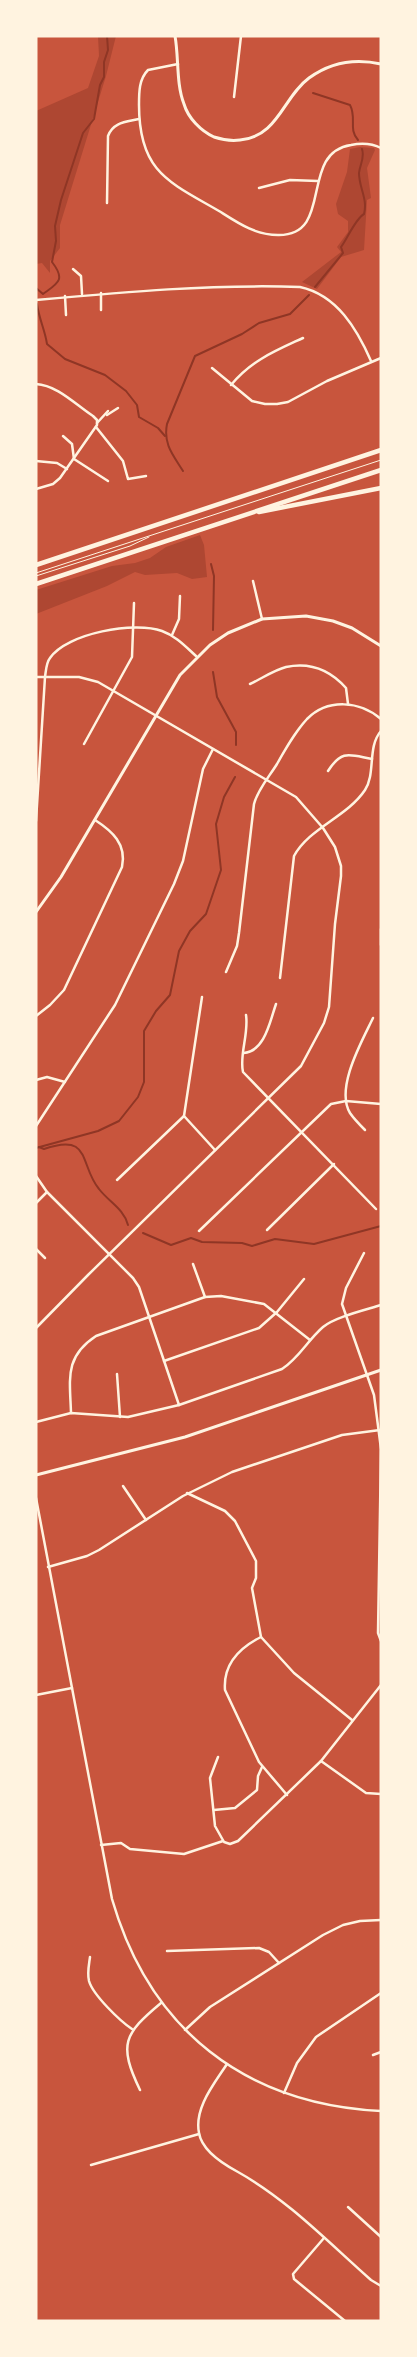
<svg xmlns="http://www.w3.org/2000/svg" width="417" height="2357" viewBox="0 0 417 2357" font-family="'PT Serif',serif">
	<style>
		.green { fill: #ae4732 }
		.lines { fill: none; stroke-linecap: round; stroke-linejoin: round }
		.stream { stroke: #8f3625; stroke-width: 2 }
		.service { stroke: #fff3e0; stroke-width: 1 }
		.minor { stroke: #fff3e0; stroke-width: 2.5 }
		.tertiary { stroke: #fff3e0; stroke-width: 3 }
		.primary { stroke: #fff3e0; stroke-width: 4.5 }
	</style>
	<rect width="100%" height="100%" fill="#c8553d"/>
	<!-- green -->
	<g class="green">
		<path d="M98,36H116L106,76L60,225V248L50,261V273L42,263L36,264V111L88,88L99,56Z"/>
		<path d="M360,147L374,148L375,150L367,168L371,198L367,200L364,250L341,257L317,289L302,282L341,252L337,247L348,232V221L338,214L336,204L347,172L350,149Z"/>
		<path d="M200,535L204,545L207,577L192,579L177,573L145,575L135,572L107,586L36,614V590L112,566L135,563L150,558L166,547Z"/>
	</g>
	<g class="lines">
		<!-- stream -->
		<g class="stream">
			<path d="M313,93L350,105C357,118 348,129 358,140"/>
			<path d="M315,287L343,253L341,247C347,239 356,218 364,214C368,199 359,188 359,173C360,164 365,158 362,149"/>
			<path d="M36,288L43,294C58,283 66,280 52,262L56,241L55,226L61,200L83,133L94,119L100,85L104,77V62L108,50L107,36"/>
			<path d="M37,304C39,319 45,330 47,344L65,359L105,375L126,391L137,405L139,417L158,428L165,436"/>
			<path d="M183,471C173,455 163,444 167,424L195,356L242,334L259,323L290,314L309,295"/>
			<path d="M211,564L214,576L213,630"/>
			<path d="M213,672L217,697L236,732V745"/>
			<path d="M39,1147L44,1149C92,1132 79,1165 99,1189C109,1202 124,1209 128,1225"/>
			<path d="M36,1148L98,1131L119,1121L138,1097L144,1082V1031L156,1011L170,995L179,951L190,931L206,914L221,870L216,824L224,797L235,777"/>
			<path d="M143,1233L171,1245L191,1238L202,1242L242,1243L252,1246L275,1239L314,1244L381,1226"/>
		</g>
		<!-- service -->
		<g class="service">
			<path d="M36,573L381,460"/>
			<path d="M36,576L130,546L149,537"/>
		</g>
		<!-- minor -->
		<g class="minor">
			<path d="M178,64L148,70C139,79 139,92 139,105C139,172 169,182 219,211C238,223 255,235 278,235C335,236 298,153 351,145C361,143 371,143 381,148"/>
			<path d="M234,97L241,36"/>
			<path d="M259,188L290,180L318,181"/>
			<path d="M107,203L108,136C113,122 126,122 139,119"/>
			<path d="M73,269L81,276L82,294"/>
			<path d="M101,293V310"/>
			<path d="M65,296L66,315"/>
			<path d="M36,300C124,292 212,284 300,287C337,295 357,329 371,361"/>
			<path d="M212,368L252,401L265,404H277L288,402L327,381L381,358"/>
			<path d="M36,384C57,385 76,405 93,416L97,420V425L60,478L53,484L36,489"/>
			<path d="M231,385C252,360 275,351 303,338"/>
			<path d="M107,415L118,408"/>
			<path d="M97,423L108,411"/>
			<path d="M96,427L123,461L128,479L146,476"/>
			<path d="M63,436L72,444L74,459L108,481"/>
			<path d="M36,461L57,463L67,469"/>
			<path d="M253,581L262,619"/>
			<path d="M172,635L179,619L180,596"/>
			<path d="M36,677H79L98,682L296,797L323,828L335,847L341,866V876L335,924L329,1007L324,1023L301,1066L88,1275L36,1328"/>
			<path d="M250,684C261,679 274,670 286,667C310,662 330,670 346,688L348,704"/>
			<path d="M84,744L132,657L134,603"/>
			<path d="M328,771C342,749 350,755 372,759"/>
			<path d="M36,821L45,677C46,671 46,663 50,658C67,633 135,621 162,631C176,636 186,647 196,656"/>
			<path d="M381,929V945"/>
			<path d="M226,972L237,946L239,933L254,804C258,789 269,777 277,764C286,748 295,732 307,719C328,698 360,701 381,719"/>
			<path d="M280,978L294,856C309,828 347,817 365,790C376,773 367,747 381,731"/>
			<path d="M202,997L184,1116L215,1150"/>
			<path d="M246,1015C249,1034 239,1055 243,1072L376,1209"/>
			<path d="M36,1016L50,1005L64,990L122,867C127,844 112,831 95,820"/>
			<path d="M244,1053C265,1051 270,1021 276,1004"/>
			<path d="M36,1080L47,1077L65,1082"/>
			<path d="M36,1126L115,1005L174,884L183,861L203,769L213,749"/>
			<path d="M365,1130C360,1125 354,1119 350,1113C335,1088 362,1041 373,1018"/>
			<path d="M36,1176L47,1192L133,1278L139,1287L179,1405"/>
			<path d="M117,1180L184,1116"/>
			<path d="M36,1203L47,1192"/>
			<path d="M267,1230L334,1164"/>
			<path d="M199,1231L331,1104L346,1101L381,1104"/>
			<path d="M36,1249L45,1258"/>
			<path d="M364,1253L346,1288L342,1304L374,1395L381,1449"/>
			<path d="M193,1264L205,1297"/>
			<path d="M164,1361L259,1328L277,1312L304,1279"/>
			<path d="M117,1374L120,1417"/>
			<path d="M71,1413C70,1379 64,1357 96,1336L205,1297L221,1296L264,1304L310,1340"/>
			<path d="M36,1422L71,1413L128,1417L179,1405L282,1369C299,1358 307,1341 323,1327C335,1317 365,1310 381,1305"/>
			<path d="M381,1450L378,1633L381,1641"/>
			<path d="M123,1486L146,1520"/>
			<path d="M187,1493L225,1511L235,1521L256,1561V1578L252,1588L261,1637L294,1673L352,1720"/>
			<path d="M36,1498L112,1899C150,2030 245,2104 381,2111"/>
			<path d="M48,1567L87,1556L99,1550L183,1496L232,1472L342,1435L380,1430"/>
			<path d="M261,1637C239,1648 223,1664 225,1690L259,1762L287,1795"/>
			<path d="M36,1695L72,1688"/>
			<path d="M218,1757L210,1778L215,1826L224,1842L230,1844L238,1841L321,1761L381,1685"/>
			<path d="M321,1761L366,1793L381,1794"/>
			<path d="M214,1810L235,1808L257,1790L258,1776L262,1767"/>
			<path d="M101,1845L121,1843L130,1849L184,1854L223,1841"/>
			<path d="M167,1951L259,1948L269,1952L279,1963"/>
			<path d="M90,1957C89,1965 87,1973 89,1981C93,1995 120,2021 132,2029"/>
			<path d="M185,2030L210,2007L323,1935L343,1925L360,1921L381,1920"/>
			<path d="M373,2055L381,2052"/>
			<path d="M227,2064C214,2084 194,2108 199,2133C202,2151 223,2164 238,2172C288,2200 328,2242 371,2280L381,2286"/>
			<path d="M140,2090C118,2044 124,2034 161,2003"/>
			<path d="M284,2093L297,2063L316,2037L381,1993"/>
			<path d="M91,2165L199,2134"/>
			<path d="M348,2207L381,2237"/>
			<path d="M324,2238L293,2274L294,2279L345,2321"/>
		</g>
		<!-- tertiary -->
		<g class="tertiary">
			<path d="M175,36C179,58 176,84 184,104C188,118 201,131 214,137C223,140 232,141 240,140C278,137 283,97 309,78C331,62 354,58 381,64"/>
			<path d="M36,912L61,877L180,675L210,645L228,633L262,619L306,616L333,621L352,628L381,646"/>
			<path d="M36,1475L185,1437L381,1370"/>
		</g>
		<!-- primary -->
		<g class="primary">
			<path d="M259,512L381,488"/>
			<path d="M36,565L381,450"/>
			<path d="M36,584L381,470"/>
		</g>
	</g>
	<!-- border -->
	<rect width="417" height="2357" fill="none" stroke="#fff3e0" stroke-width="75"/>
</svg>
